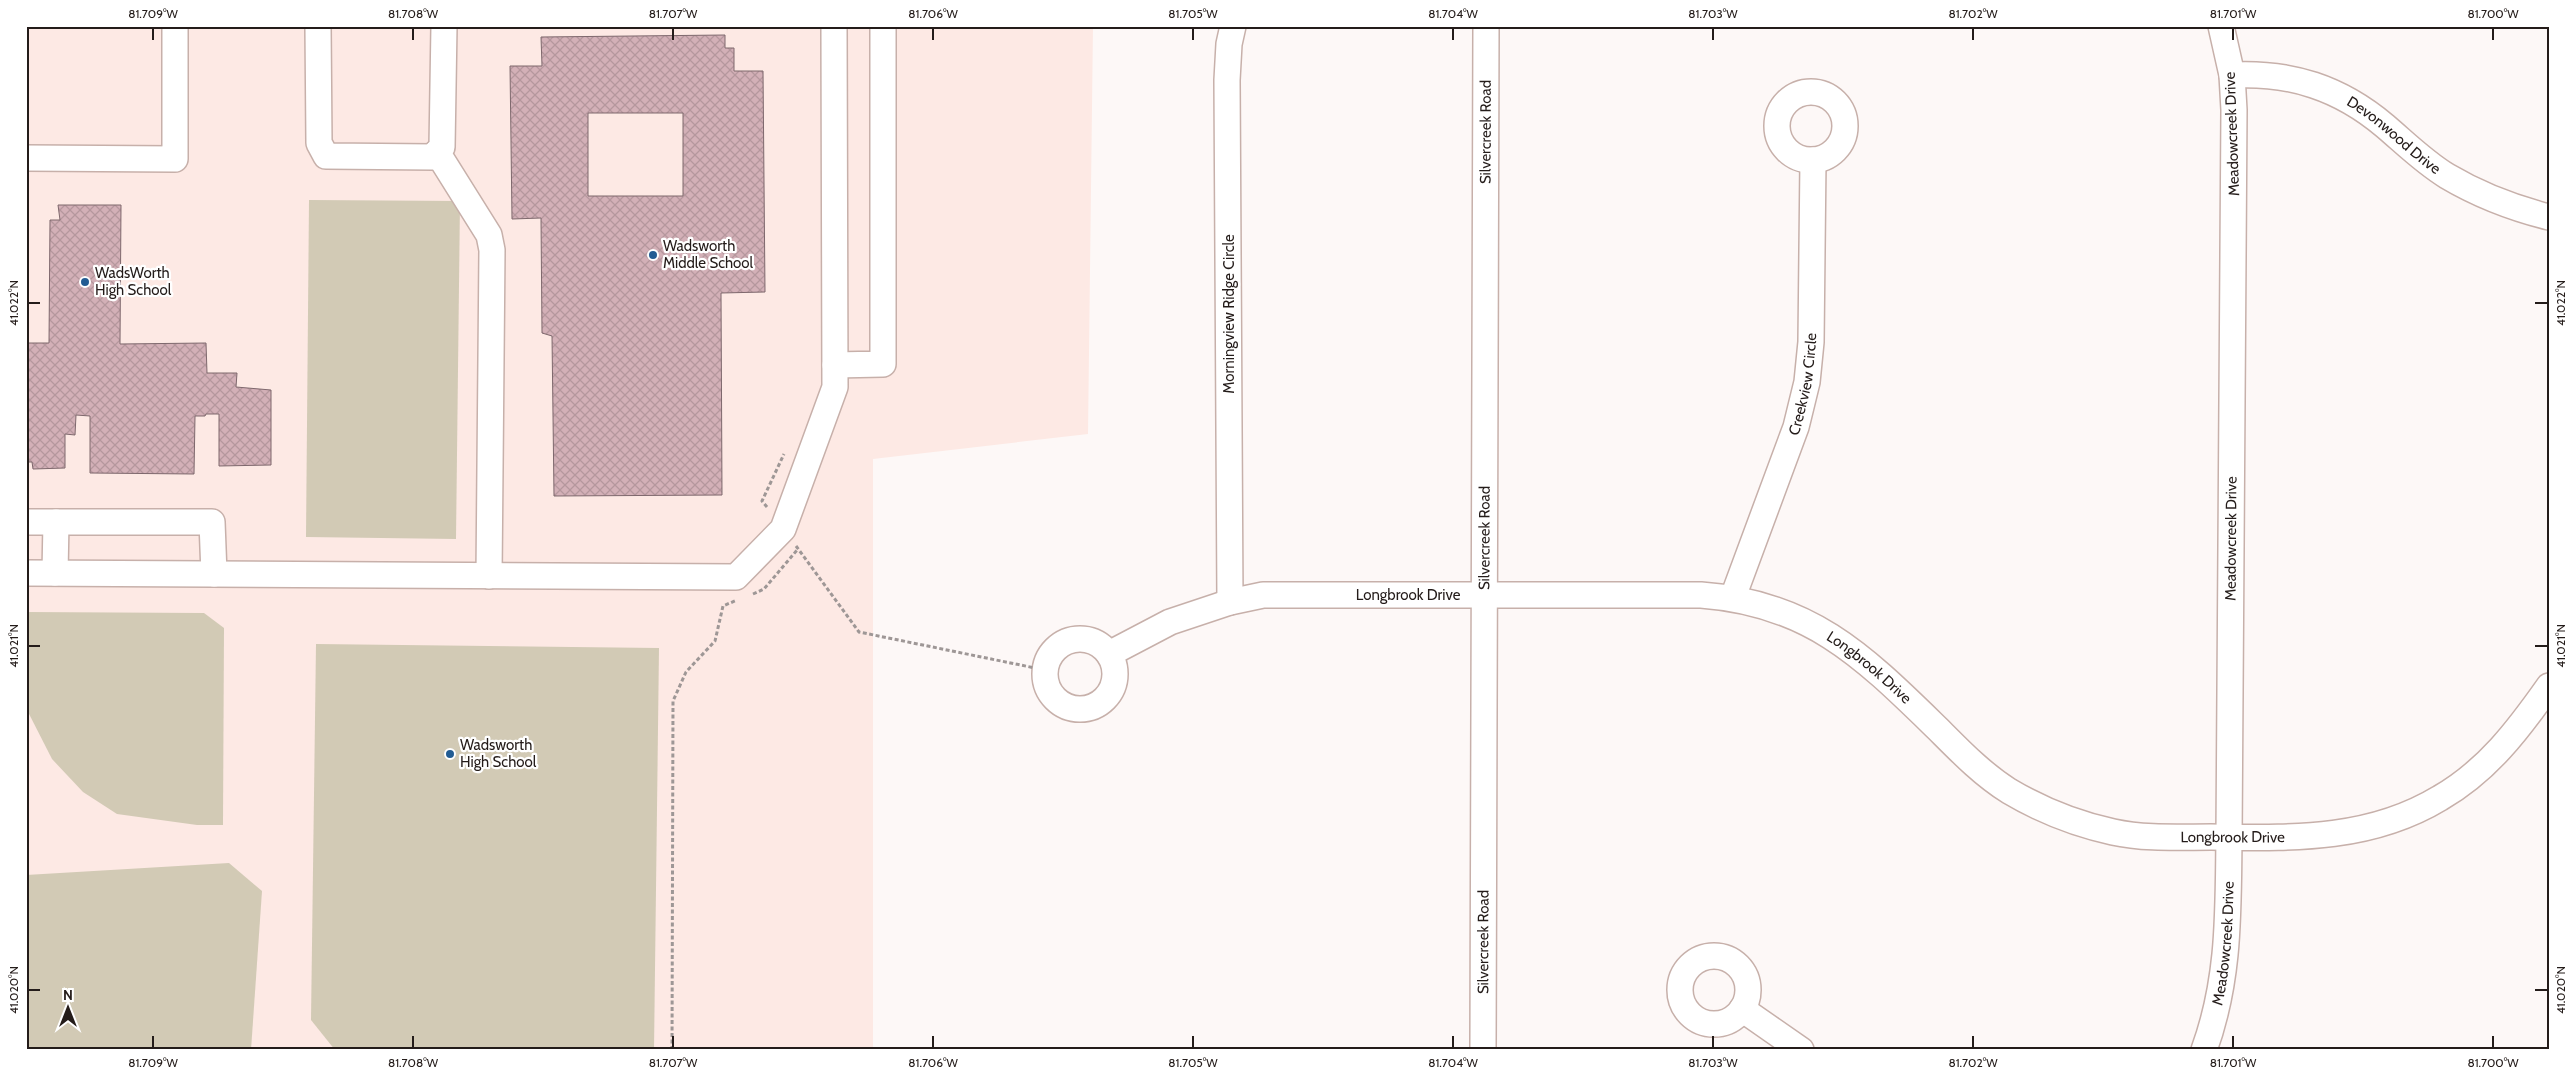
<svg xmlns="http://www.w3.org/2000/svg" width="2575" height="1076" viewBox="0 0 2575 1076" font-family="Cabin,sans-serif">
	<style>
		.built { fill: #fde9e4 }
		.park { fill: #d2cab5 }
		.building { fill: url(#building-cross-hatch); stroke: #7e686d; fill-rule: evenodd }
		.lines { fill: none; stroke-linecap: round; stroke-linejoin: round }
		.minor-casing { stroke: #c7b0aa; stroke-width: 28 }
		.path { stroke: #9e9796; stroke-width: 3; stroke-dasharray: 4 2.5; stroke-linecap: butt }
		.minor { stroke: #fff; stroke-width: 25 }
		.ticks { fill: none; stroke: #241c1a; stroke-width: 2 }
		.poi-dot { fill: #225c93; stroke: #fff; stroke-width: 2 }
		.labels { text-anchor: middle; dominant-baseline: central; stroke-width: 4.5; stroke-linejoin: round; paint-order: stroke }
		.street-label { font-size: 15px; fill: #241c1a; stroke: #fff }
		.poi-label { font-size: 15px; fill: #241c1a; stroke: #fff; text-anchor: start }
		.neatline { fill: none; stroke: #241c1a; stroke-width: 2 }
		.ticks-label { font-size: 12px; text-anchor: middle; fill: #241c1a }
	</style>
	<defs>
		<pattern id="building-cross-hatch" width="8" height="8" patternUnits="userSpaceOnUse" patternTransform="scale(1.25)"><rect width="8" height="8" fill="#d3b0b7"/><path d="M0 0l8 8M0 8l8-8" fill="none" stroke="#b5979d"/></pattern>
	</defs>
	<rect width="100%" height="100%" fill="#fdf8f7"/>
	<!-- built -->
	<path class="built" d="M26,26H1093L1088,434L873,459V1050H26Z"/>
	<!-- park -->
	<g class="park">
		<path d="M309,200L460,201L456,539L306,537Z"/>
		<path d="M26,612L204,613L224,628L223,825H197L117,814L83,792L52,759L26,708Z"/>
		<path d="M316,644L659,648L654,1050H335L311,1020Z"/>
		<path d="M229,863L262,891L251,1050H26V875Z"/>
	</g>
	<!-- building -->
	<g class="building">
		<path d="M725,35V48H734V71H763L765,292L721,293L722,495L554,496L552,336L542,333L541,218L512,219L510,66H542L541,37ZM588,113H683V196H588Z"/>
		<path d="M58,205H121L120,344L206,343L207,373H237L236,387L271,390V465L219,466V414H206L205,416H195L194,474L90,473V416L76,415L75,435L65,434V468L33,469L32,462H26V343H49L50,220H60Z"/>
	</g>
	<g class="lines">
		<defs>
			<g id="minor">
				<path d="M318,26L319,143L326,156L433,157L442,147L444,26"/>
				<path id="s1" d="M2232,75C2291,72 2340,88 2385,126C2405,143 2424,162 2447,176C2479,195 2513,208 2549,217"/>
				<circle cx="1811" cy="126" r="34"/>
				<path d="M437,152L489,235L492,250L489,576"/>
				<path d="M26,158L175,159V26"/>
				<path d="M835,365L883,364V26"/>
				<path d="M26,522H212L214,574"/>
				<path d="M26,573L736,577L783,529L835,387L834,26"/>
				<path d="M55,573L56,522"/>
				<path id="s2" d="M1733,597L1796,427L1807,382L1811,342L1813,160"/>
				<path d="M1230,602L1227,80L1229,44L1233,26"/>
				<circle cx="1080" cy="674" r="35"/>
				<path id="s3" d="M1109,654L1170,622L1230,602L1263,595H1701C1811,603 1864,657 1938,729C1960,751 1982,774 2009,791C2041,810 2076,824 2113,832C2145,839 2179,837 2211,837C2291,838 2369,841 2440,798C2487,771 2518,730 2549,686"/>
				<circle cx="1714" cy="990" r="34"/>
				<path d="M1742,1009L1801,1050"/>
				<path id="s4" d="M1483,1050L1486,26"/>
				<path id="s5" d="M2204,1050C2230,979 2228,911 2229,838L2234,110L2232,75L2221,26"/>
			</g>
		</defs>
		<!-- minor casing -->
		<use href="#minor" class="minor-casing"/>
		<!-- path -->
		<g class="path">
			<path d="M767,507L762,501L784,454"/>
			<path d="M796,546L859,632L1045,670"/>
			<path d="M753,594L764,589L798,549"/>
			<path d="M672,1050L673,701L686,672L715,641L723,606L737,600"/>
		</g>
		<!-- minor -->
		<use href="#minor" class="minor"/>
	</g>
	<!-- ticks -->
	<path class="ticks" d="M153,28V40M413,28V40M673,28V40M933,28V40M1193,28V40M1453,28V40M1713,28V40M1973,28V40M2233,28V40M2493,28V40M28,303H40M2535,303H2548M28,646H40M2535,646H2548M28,990H40M2535,990H2548M153,1036V1048M413,1036V1048M673,1036V1048M933,1036V1048M1193,1036V1048M1453,1036V1048M1713,1036V1048M1973,1036V1048M2233,1036V1048M2493,1036V1048"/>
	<!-- markers -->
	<g class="poi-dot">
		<circle cx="653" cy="255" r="5"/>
		<circle cx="85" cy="282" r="5"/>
		<circle cx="450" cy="754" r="5"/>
	</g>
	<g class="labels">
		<!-- street labels -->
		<g class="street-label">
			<text stroke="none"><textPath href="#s4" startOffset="918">Silvercreek Road</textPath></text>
			<text transform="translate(2232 134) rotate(-92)">Meadowcreek Drive</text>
			<text stroke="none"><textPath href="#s1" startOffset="178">Devonwood Drive</textPath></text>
			<text transform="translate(1229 314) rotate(-90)">Morningview Ridge Circle</text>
			<text stroke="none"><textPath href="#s2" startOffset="225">Creekview Circle</textPath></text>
			<text stroke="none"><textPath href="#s4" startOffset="512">Silvercreek Road</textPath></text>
			<text stroke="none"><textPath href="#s5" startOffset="514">Meadowcreek Drive</textPath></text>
			<text stroke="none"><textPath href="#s3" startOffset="311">Longbrook Drive</textPath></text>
			<text stroke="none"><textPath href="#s3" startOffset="791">Longbrook Drive</textPath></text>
			<text stroke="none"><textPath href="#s3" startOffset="1210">Longbrook Drive</textPath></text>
			<text stroke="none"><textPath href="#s4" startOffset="108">Silvercreek Road</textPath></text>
			<text stroke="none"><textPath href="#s5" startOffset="109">Meadowcreek Drive</textPath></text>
		</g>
		<!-- poi labels -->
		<g class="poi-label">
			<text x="663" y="246">Wadsworth<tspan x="663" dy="17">Middle School</tspan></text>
			<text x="95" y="273">WadsWorth<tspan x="95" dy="17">High School</tspan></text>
			<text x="460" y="745">Wadsworth<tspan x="460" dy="17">High School</tspan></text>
		</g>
	</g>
	<!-- border -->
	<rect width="2575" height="1076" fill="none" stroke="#ffffff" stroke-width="55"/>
	<!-- north arrow -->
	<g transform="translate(68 1008)" stroke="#ffffff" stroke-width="4" paint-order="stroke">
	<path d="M0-4L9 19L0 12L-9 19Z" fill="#241c1a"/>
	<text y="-8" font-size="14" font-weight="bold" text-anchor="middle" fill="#241c1a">N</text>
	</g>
	<rect x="28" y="28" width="2520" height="1020" class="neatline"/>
	<g class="ticks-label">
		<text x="153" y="18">81.709°W</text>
		<text x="413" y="18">81.708°W</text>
		<text x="673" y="18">81.707°W</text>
		<text x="933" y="18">81.706°W</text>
		<text x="1193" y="18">81.705°W</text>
		<text x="1453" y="18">81.704°W</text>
		<text x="1713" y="18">81.703°W</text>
		<text x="1973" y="18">81.702°W</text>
		<text x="2233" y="18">81.701°W</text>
		<text x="2493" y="18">81.700°W</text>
		<text transform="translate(14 303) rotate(-90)" y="4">41.022°N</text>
		<text transform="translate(2561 303) rotate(-90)" y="4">41.022°N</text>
		<text transform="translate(14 646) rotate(-90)" y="4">41.021°N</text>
		<text transform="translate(2561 646) rotate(-90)" y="4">41.021°N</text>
		<text transform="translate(14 990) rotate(-90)" y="4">41.020°N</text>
		<text transform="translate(2561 990) rotate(-90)" y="4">41.020°N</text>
		<text x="153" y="1067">81.709°W</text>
		<text x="413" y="1067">81.708°W</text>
		<text x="673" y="1067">81.707°W</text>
		<text x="933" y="1067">81.706°W</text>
		<text x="1193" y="1067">81.705°W</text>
		<text x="1453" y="1067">81.704°W</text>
		<text x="1713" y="1067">81.703°W</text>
		<text x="1973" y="1067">81.702°W</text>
		<text x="2233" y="1067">81.701°W</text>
		<text x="2493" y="1067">81.700°W</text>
	</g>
</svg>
